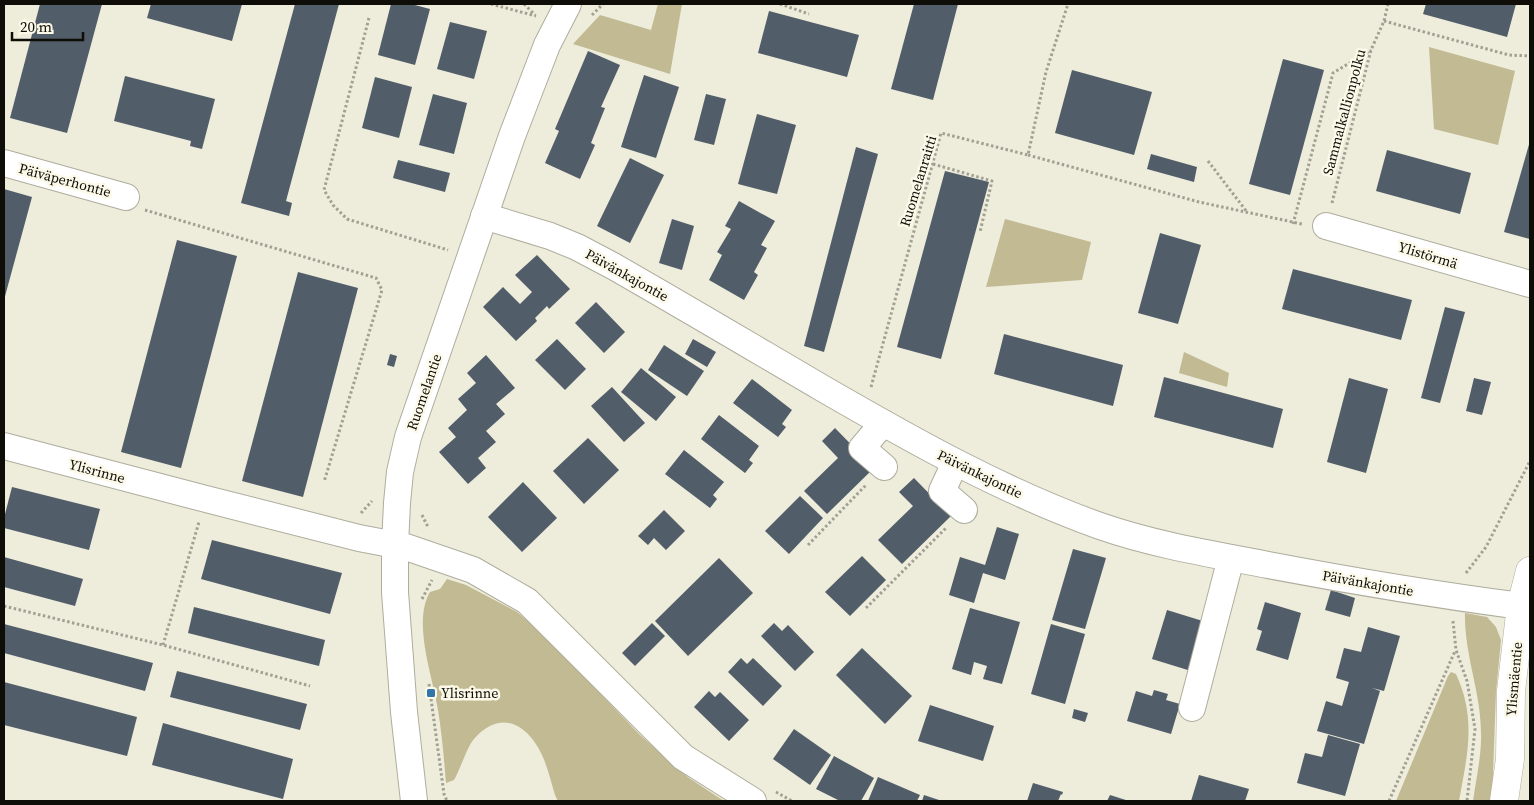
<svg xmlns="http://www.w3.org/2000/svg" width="1534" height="805" viewBox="0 0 1534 805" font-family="'Source Serif 4',serif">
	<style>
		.green { fill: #c1ba93 }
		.building { fill: #515d68 }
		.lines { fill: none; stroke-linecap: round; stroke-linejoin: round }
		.minor-casing { stroke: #afad9d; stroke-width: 28 }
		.major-casing { stroke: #afad9d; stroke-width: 29 }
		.path { stroke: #a2a093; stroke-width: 3; stroke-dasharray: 2.5 2.5; stroke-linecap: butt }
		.minor { stroke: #fff; stroke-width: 26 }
		.major { stroke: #fff; stroke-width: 28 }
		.poi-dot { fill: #3076ab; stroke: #fcf9e8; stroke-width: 2 }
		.labels { text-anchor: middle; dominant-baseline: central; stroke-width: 5; stroke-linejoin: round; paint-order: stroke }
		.street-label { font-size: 14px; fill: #0e0d07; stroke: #fcf9e8 }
		.poi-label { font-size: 14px; fill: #0e0d07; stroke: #fcf9e8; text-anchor: start }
	</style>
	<rect width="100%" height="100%" fill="#eeecdb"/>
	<!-- green -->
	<g class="green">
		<path d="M658,4H682L670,74L573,44L600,15L651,30Z"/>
		<path d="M1429,47L1515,71L1498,145L1434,129Z"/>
		<path d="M1005,219L1091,242L1082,280L986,287Z"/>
		<path d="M1184,352L1229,373L1227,387L1179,373Z"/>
		<path d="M447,579L466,585L517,612L542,633L640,735L689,778L724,801H558L555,795C551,782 548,768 542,755C527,723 500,709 474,739C467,747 460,770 454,780L446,783C444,759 442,734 438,710C433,677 412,622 430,592L440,589Z"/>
		<path d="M1465,613L1487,617L1496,627L1501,640L1496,692L1492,801H1473C1476,780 1482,753 1481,732C1481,692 1464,654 1465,613Z"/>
		<path d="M1451,672L1456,674C1477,719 1467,756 1459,801H1396L1448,676Z"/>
	</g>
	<!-- building -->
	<g class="building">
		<path d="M40,4H102L67,133L10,118Z"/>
		<path d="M151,4H242L232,41L147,18Z"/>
		<path d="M295,4H339L286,201L292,203L289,216L241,203Z"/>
		<path d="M391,4H411L430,9L415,65L378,55Z"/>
		<path d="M914,4H958L933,100L891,89Z"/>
		<path d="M1426,4H1516L1507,37L1423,14Z"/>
		<path d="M769,11L859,35L847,77L758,53Z"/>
		<path d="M450,22L487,31L474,79L437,69Z"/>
		<path d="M588,51L620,65L601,107L605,108L591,143L595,145L580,179L545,163L559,131L555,129Z"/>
		<path d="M1283,59L1324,70L1290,195L1249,184Z"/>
		<path d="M1072,70L1152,92L1134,155L1055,133Z"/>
		<path d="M644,75L679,87L656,158L621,147Z"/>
		<path d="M125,76L215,99L202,149L190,146L191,141L114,121Z"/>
		<path d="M375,77L412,87L399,138L362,128Z"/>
		<path d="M433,94L467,103L454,154L419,145Z"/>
		<path d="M706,94L726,99L714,145L694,140Z"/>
		<path d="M757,114L796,125L777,194L738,184Z"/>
		<path d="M1530,141V239L1504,232Z"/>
		<path d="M856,147L878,154L824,352L804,346Z"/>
		<path d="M1387,150L1471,173L1460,214L1376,191Z"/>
		<path d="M1151,154L1197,167L1194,182L1147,169Z"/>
		<path d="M630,158L664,175L630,243L597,226Z"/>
		<path d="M398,160L450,173L445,192L393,178Z"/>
		<path d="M945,171L989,182L941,359L897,347Z"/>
		<path d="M4,189L32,197L4,300Z"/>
		<path d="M739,201L775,221L761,245L767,248L754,272L758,275L744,300L709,280L722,255L717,252L731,229L725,226Z"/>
		<path d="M672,219L694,226L682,270L659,263Z"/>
		<path d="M1160,233L1201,245L1178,324L1138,313Z"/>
		<path d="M177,240L237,256L181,468L121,452Z"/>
		<path d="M537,255L570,289L549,309L547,306L535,318L537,321L516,341L483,307L503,287L520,304L532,292L515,275Z"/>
		<path d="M1293,269L1412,300L1401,340L1282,309Z"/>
		<path d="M298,272L358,288L303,497L242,481Z"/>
		<path d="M596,302L625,332L604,353L575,323Z"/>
		<path d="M1445,307L1465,312L1440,403L1421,398Z"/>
		<path d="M1004,334L1123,365L1113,406L994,374Z"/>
		<path d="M557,339L586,369L565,390L535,360Z"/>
		<path d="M693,339L716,352L707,367L685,354Z"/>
		<path d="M664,345L704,371L687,396L648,370Z"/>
		<path d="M390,354L397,356L394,367L387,365Z"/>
		<path d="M486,355L515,388L496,404L505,414L486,431L496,442L478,458L486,468L468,484L439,452L456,437L448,428L467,410L458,399L476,383L467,373Z"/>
		<path d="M641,368L676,397L656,421L621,392Z"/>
		<path d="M1164,377L1283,409L1273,448L1154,417Z"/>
		<path d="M1349,378L1388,389L1366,473L1327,462Z"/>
		<path d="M1474,378L1491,382L1482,415L1466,411Z"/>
		<path d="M752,379L792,410L782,424L786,427L778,437L733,403Z"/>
		<path d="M612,387L645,423L624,442L591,406Z"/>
		<path d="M719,415L759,446L749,460L753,463L745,473L701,439Z"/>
		<path d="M835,428L874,468L827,514L804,491L838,458L822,441Z"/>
		<path d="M588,438L619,470L584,504L553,471Z"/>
		<path d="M684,450L724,482L713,495L717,499L710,508L665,474Z"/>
		<path d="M914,478L951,516L902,564L878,540L913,506L899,492Z"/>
		<path d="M523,482L557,518L522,552L488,517Z"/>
		<path d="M12,487L100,509L89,550L4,528V518Z"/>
		<path d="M800,496L823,518L789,554L765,531Z"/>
		<path d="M664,510L685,531L666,550L654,538L648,545L638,536Z"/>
		<path d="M997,527L1019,534L1005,580L983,573L974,603L949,595L960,557L985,565Z"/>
		<path d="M212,540L342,573L330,614L201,579Z"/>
		<path d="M1073,549L1106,558L1085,629L1052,620Z"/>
		<path d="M862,556L886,580L850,616L825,592Z"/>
		<path d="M4,557L83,579L75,606L4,587Z"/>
		<path d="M719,558L753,593L688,656L655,621Z"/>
		<path d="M1331,590L1355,598L1350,617L1325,610Z"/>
		<path d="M1265,602L1301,613L1288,660L1256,650L1262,631L1257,629Z"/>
		<path d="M194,607L325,640L319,666L188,633Z"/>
		<path d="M970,608L1020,622L1002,684L983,679L987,666L974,662L971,675L952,669Z"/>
		<path d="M1167,610L1206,622L1191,671L1152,659Z"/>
		<path d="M652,623L665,636L635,666L622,653Z"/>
		<path d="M774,623L782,631L788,625L814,652L795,671L761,636Z"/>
		<path d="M4,624L153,663L145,691L4,653Z"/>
		<path d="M1051,624L1085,634L1065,704L1031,694Z"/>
		<path d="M1368,627L1400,636L1384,691L1372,688L1380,691L1364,744L1317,731L1326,701L1342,706L1349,682L1336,678L1344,648L1361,652Z"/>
		<path d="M862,648L912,696L885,724L836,675Z"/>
		<path d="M741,658L747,664L753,658L782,686L763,706L728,672Z"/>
		<path d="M177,671L307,704L300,730L170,697Z"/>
		<path d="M4,682L137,717L127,756L4,725Z"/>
		<path d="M1154,690L1168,694L1166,700L1180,704L1171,734L1127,721L1136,691L1152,696Z"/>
		<path d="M709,691L715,697L720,692L749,720L729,741L694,707Z"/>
		<path d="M930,705L994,726L983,761L918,741Z"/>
		<path d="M1074,709L1088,713L1085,722L1072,718Z"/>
		<path d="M163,723L293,759L283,799L152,765Z"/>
		<path d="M794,729L831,755L810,785L773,759Z"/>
		<path d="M1328,735L1360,744L1345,796L1297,783L1305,753L1322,757Z"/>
		<path d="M834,756L874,778L861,801H840L816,789Z"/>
		<path d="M1199,775L1249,789L1245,801H1191Z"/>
		<path d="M878,777L920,795L917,801H868Z"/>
		<path d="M1033,783L1063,792L1062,795L1061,794L1058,801H1027Z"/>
		<path d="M924,795L942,801H922Z"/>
		<path d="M1110,795L1129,801H1107Z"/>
	</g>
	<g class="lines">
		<defs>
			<g id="minor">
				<path d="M4,163L126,197"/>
				<path d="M484,216L550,236L577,247L613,266C683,306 752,347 822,388C912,440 1002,491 1100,526C1155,545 1211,554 1268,565C1352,581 1437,595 1521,606"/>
				<path d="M1326,226L1530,284"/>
				<path d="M883,423L862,448L884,467"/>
				<path d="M4,446L206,499L359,538L406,547L473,570L527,601L683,757L753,801"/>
				<path d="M955,463L942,491L964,510"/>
				<path d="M1192,708L1231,558"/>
				<path d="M414,801L404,712L395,592V545L397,503L400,472L408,437L512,136L547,45L568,4"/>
			</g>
			<path id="major" d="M1504,801L1510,759L1511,691L1521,606L1530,571"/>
		</defs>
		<!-- minor casing -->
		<use href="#minor" class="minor-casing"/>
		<!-- major casing -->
		<use href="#major" class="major-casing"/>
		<!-- path -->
		<g class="path">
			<path d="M491,4L536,16"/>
			<path d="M524,4L535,15"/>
			<path d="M780,4L809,14"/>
			<path d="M592,15L603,4"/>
			<path d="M369,18L324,190L333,205L347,219L448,250"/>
			<path d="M1384,21L1509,55L1530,56"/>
			<path d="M1028,155L1199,202L1302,224"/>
			<path d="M1208,161L1247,212"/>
			<path d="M933,164L992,181L980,232"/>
			<path d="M1332,203L1371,50L1384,21L1388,4"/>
			<path d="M145,210L376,278L382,290L324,482"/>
			<path d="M1293,224L1333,73L1371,50"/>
			<path d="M871,387L941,133L1028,155L1046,72L1068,4"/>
			<path d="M361,513L372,501"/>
			<path d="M422,515L428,527"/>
			<path d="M808,545L866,485"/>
			<path d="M1466,573L1486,547L1530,461"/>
			<path d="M422,599L432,580"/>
			<path d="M4,606L163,645L310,686"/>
			<path d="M866,608L947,527"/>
			<path d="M1453,621L1456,650L1467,681L1475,729L1467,801"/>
			<path d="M163,645L199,522"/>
			<path d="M429,684L444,794L447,801"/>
			<path d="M776,792L792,801"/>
			<path d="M1389,801L1455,651"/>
		</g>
		<!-- minor -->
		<use href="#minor" class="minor"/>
		<!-- major -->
		<use href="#major" class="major"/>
	</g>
	<!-- markers -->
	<rect class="poi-dot" x="426" y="688" width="10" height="10" rx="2.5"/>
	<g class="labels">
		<!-- street labels -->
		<g class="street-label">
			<text transform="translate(1344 112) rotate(-75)">Sammalkallionpolku</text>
			<text transform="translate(65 180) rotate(15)">Päiväperhontie</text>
			<text transform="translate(918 181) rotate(-73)">Ruomelanraitti</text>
			<text transform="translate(1428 255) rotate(17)">Ylistörmä</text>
			<text transform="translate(627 275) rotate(29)">Päivänkajontie</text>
			<text transform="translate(424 392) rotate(-71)">Ruomelantie</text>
			<text transform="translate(97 471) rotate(15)">Ylisrinne</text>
			<text transform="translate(980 474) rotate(26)">Päivänkajontie</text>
			<text transform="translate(1368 583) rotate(10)">Päivänkajontie</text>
			<text transform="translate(1514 679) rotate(-85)">Ylismäentie</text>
		</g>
		<!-- poi labels -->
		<g class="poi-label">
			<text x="441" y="693">Ylisrinne</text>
		</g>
	</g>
	<!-- border -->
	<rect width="1534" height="805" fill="none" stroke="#0e0d07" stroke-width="10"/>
	<!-- scale -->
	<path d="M12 32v8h71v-8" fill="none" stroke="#0e0d07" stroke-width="2.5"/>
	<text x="20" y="32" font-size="15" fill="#0e0d07" stroke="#fcf9e8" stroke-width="4" paint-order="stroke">20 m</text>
</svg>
